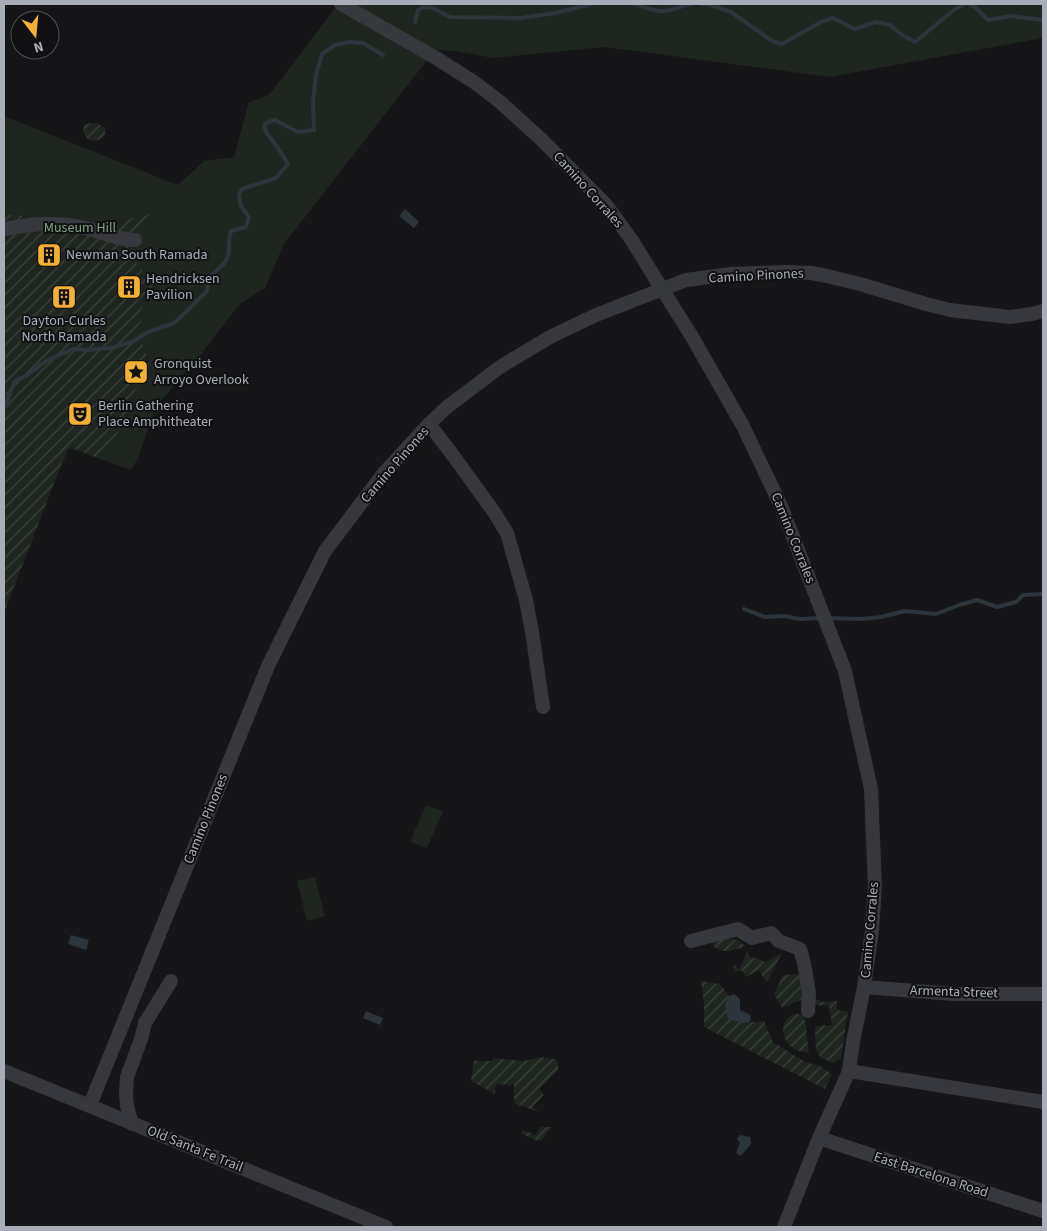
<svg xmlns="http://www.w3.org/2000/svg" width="1047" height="1231" viewBox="0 0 1047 1231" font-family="'Source Sans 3',sans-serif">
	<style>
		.park { fill: #1e261f }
		.garden { fill: url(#garden-furrows) }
		.water { fill: #2c353c }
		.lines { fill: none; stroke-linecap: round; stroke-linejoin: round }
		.stream { stroke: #2c353c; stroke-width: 4 }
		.minor { stroke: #37383d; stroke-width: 14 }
		.labels { text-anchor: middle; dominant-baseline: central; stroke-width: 4; stroke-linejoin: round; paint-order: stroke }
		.street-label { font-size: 14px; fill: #a8adb8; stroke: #111113 }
		.park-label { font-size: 14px; fill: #7fa381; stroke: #111113 }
		.poi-label { font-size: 14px; fill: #a8adb8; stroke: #111113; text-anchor: start }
	</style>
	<defs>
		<pattern id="garden-furrows" width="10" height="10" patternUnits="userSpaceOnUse" patternTransform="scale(1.25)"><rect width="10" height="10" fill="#1e261f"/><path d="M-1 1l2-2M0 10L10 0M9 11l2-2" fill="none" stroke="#3c433d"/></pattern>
	</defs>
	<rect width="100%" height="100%" fill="#161618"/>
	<!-- park -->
	<g class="park">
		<path d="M338,4H1043V38L830,77L605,47L493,58L455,51L435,50L284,244L265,288L240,304L194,363L182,375L166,396L153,406V414L138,458L131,470L97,458L105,451L116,436L121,425L130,414L136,389L151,369L140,336L141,317L143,300L154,284L144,273L75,450L69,448L4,598V116L178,185L204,161L234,157L249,102L269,95Z"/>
		<path d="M426,805L443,811L427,848L410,842Z"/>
		<path d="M315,877L325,916L307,921L297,881Z"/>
	</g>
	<!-- garden -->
	<g class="garden">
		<path d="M91,123H97L105,128V135C96,146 80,140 84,125Z"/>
		<path d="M4,214L110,224L149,214L130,256L154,284L143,300L141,317L140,336L151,369L136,389L130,414L121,425L116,436L105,451L97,458L68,447L4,613Z"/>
		<path d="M723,938L738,940L745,946C733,951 722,955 712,945L718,939Z"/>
		<path d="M747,952L750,957L759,959L765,962L782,953L767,982L765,980L759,970L746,977L741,970L737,972L733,967L735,965L738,969L741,966Z"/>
		<path d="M800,974L805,998L782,1008L774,994L783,975Z"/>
		<path d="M701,981L720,984L729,996L725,1004L744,1023L764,1021L773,1042L805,1062L820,1066L832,1074L825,1089L704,1027V1003Z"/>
		<path d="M813,1000H820V1002L837,1001V1010L848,1011L841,1058L833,1063L821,1058L816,1050L815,1029L816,1026L832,1025L829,1006L813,1005Z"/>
		<path d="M795,1014C799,1014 801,1014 803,1016C807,1020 807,1045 809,1053C805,1052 800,1052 797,1050C781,1044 777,1020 795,1014Z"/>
		<path d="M544,1057L557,1060L558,1065V1070L539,1089L544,1095L533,1106L538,1112L514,1103V1085L496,1084L495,1094L471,1081L474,1061H493V1058L523,1061Z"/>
		<path d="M540,1126L545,1127H552L541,1141H537L521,1133L523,1130L536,1135Z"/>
	</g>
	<!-- water -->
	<g class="water">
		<path d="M405,209L419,222L414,228L399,216Z"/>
		<path d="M71,935L89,940L86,950L68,944Z"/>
		<path d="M734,994L740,999V1010L751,1015L750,1022L744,1023L728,1019L725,1004L729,996Z"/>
		<path d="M366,1011L383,1018L380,1025L363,1018Z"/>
		<path d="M740,1135L750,1137L751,1144L741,1156L736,1153L740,1143L737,1139Z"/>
	</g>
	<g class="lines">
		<!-- stream -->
		<g class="stream">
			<path d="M635,4C644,7 655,12 664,11C674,10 683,5 693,4"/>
			<path d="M702,4L711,5L731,12L772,41L782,44L821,22L833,18L855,29L876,22L890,25L902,35L915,42L955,9L965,4"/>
			<path d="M969,4L975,7L988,20L1011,16L1043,20"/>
			<path d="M415,22L418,10L424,7L433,8L450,17L521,18L555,13L592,4"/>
			<path d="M4,408L15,381L26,376L46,361L73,349L87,350L111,348L134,341L148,332L174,323L186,312L207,291L209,277C217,270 228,263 229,252C229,243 228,240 231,231L246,227L249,217L241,206L239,196L242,189L276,178L288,164L278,148L266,132L264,126L268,122L275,120L298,132L314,130L313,102L316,75L322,54L335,45L349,42L363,43L383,55"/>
			<path d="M744,609L765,617L784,616L800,619L820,618"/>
			<path d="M827,618L862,619L881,617L905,611L936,614L959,605L977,600L997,607L1016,602L1023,595L1043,594"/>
		</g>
		<!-- minor -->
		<g class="minor">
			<path d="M341,4L436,58L474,82L499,101L542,140L607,206L631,239L662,289L691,335L743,426L781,506L845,671L871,789L875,887L872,931L864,987L853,1042L849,1071L819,1138L784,1227"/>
			<path d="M4,229C34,224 55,221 86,228C102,232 118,240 135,240"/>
			<path d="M429,424L452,454L494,512L507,533L526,600L532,632L543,707"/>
			<path d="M691,941L738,929L752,938L771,933L779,941L800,949L804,963L809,993L808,1011"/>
			<path d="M864,987L954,994H1043"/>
			<path d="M4,1071L386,1227"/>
			<path d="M849,1071L1043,1102"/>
			<path d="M90,1105L268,666L325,551L384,473L429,424L447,407L500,367L550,337L596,315L686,280L731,274L788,272L811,273L827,276L860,284L926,304L950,310L1010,317L1032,314L1043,311"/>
			<path d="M132,1124L127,1106L126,1094L127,1077L141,1039L145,1023L171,981"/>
			<path d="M819,1138L1043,1211"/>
		</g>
	</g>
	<!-- icons -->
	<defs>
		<symbol id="building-square" viewBox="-11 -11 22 22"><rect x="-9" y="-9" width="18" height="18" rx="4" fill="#f2b134" stroke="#111113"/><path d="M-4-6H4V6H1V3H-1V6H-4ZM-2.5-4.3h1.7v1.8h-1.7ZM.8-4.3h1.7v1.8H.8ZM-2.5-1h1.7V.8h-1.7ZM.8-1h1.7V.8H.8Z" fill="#111"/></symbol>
		<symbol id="sight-square" viewBox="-11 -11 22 22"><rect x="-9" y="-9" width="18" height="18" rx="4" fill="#f2b134" stroke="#111113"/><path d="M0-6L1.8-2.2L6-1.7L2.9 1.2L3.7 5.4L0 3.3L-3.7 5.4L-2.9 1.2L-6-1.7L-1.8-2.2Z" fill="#111"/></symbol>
		<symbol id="theatre-square" viewBox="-11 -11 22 22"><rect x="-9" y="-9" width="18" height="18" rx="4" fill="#f2b134" stroke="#111113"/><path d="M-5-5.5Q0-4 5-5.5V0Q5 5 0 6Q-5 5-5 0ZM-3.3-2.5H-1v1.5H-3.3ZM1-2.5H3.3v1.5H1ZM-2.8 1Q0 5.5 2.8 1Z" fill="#111"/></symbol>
	</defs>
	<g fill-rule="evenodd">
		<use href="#building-square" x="35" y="241" width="28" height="28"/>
		<use href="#building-square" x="115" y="273" width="28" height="28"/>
		<use href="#building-square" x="50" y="283" width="28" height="28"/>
		<use href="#sight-square" x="122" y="358" width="28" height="28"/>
		<use href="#theatre-square" x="66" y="400" width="28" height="28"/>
	</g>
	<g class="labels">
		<!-- street labels -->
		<g class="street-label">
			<text transform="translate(588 190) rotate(48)">Camino Corrales</text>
			<text transform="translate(756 276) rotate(-3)">Camino Pinones</text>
			<text transform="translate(395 465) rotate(-49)">Camino Pinones</text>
			<text transform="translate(793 538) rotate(68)">Camino Corrales</text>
			<text transform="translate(206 819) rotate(-68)">Camino Pinones</text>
			<text transform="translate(870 930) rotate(-85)">Camino Corrales</text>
			<text transform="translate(954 992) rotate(2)">Armenta Street</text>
			<text transform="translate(195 1149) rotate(22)">Old Santa Fe Trail</text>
			<text transform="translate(931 1175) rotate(18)">East Barcelona Road</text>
		</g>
		<!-- park labels -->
		<g class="park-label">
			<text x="80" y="228">Museum Hill</text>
		</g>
		<!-- poi labels -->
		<g class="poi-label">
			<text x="66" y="255">Newman South Ramada</text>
			<text x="146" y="279">Hendricksen<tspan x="146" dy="16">Pavilion</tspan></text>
			<text x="64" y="321" text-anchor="middle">Dayton-Curles<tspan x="64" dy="16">North Ramada</tspan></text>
			<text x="154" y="364">Gronquist<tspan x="154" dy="16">Arroyo Overlook</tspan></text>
			<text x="98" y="406">Berlin Gathering<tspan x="98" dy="16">Place Amphitheater</tspan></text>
		</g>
	</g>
	<!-- border -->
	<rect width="1047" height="1231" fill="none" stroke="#a8adb8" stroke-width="10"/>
	<!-- north arrow -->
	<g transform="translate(35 35) rotate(164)"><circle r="24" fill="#111113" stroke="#4d4f55"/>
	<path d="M0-4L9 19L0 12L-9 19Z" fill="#f2b134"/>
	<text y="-8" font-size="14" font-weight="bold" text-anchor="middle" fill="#a8adb8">N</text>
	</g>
</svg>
